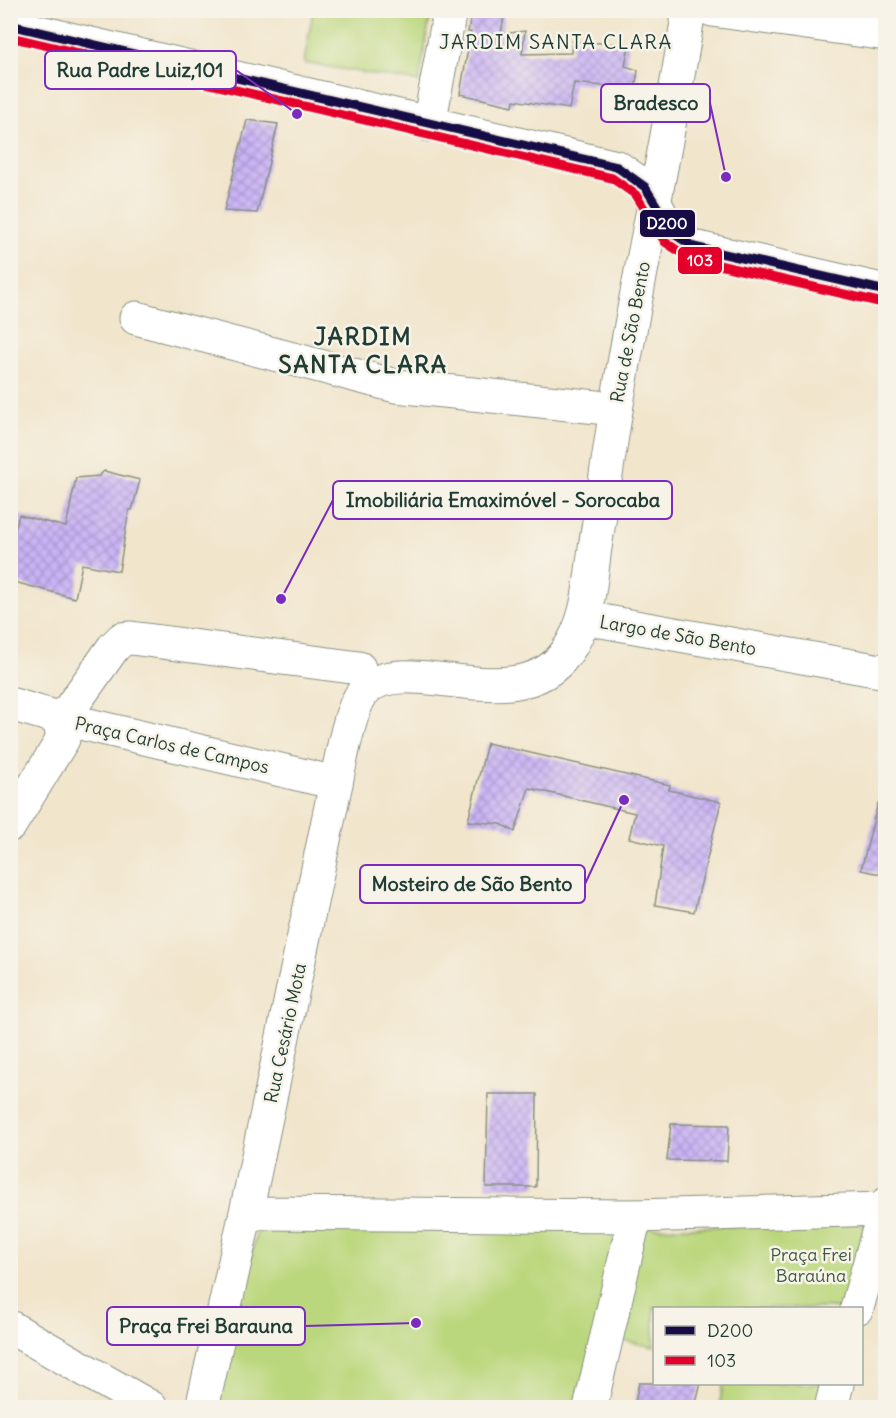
<svg xmlns="http://www.w3.org/2000/svg" width="896" height="1418" viewBox="0 0 896 1418" font-family="Delius,sans-serif">
	<style>
		.green { fill: #bbd77d; stroke: #6d8a58; stroke-width: 1.5 }
		.building { fill: url(#building-cross-hatch) }
		.lines { fill: none; stroke-linecap: round; stroke-linejoin: round }
		.minor-casing { stroke: #889180; stroke-width: 35 }
		.major-casing { stroke: #889180; stroke-width: 35 }
		.minor { stroke: #fff; stroke-width: 33 }
		.major { stroke: #fff; stroke-width: 33 }
		.bus-1-casing { stroke: #f7f3e8; stroke-width: 14 }
		.bus-2-casing { stroke: #f7f3e8; stroke-width: 14 }
		.bus-1 { stroke: #170c46; stroke-width: 9 }
		.bus-2 { stroke: #e4002b; stroke-width: 9 }
		.labels { text-anchor: middle; dominant-baseline: central; stroke-width: 5; stroke-linejoin: round; paint-order: stroke }
		.street-label { font-size: 18px; fill: #1f3d34; stroke: #f7f3e8 }
		.park-label { font-size: 18px; fill: #3e5c43; stroke: #f7f3e8 }
		.neighbourhood-label { font-size: 20px; letter-spacing: 1.5px; fill: #1f3d34; stroke: #f7f3e8 }
		.district-label { font-size: 24px; font-weight: bold; letter-spacing: 1.5px; fill: #1f3d34; stroke: #f7f3e8 }
		.leader { fill: none; stroke: #7b2cbf; stroke-width: 2 }
		.callout-dot { fill: #7b2cbf; stroke: #f7f3e8; stroke-width: 2 }
		.callout { fill: #f7f3e8; stroke: #7b2cbf; stroke-width: 2 }
		.callout-label { font-size: 20px; text-anchor: middle; font-weight: bold; fill: #1f3d34 }
		.line-badge { stroke: #f7f3e8; stroke-width: 2 }
		.badge-label { font-size: 16px; text-anchor: middle; font-weight: bold; fill: #fff }
	</style>
	<defs>
		<pattern id="building-cross-hatch" width="8" height="8" patternUnits="userSpaceOnUse" patternTransform="scale(1.5)"><rect width="8" height="8" fill="#cab3f6"/><path d="M0 0l8 8M0 8l8-8" fill="none" stroke="#a393c8"/></pattern>
	</defs>
	<rect width="100%" height="100%" fill="#f7f3e8"/>
	<filter id="ink" filterUnits="userSpaceOnUse"><feTurbulence type="fractalNoise" baseFrequency=".0167" numOctaves="2"/><feDisplacementMap in="SourceGraphic" scale="12" xChannelSelector="R" yChannelSelector="G"/><feConvolveMatrix kernelMatrix="1 2 1 2 8 2 1 2 1" color-interpolation-filters="sRGB"/></filter>
	<filter id="wash" filterUnits="userSpaceOnUse"><feTurbulence type="fractalNoise" baseFrequency=".008" numOctaves="4" result="noise"/><feDisplacementMap in="SourceGraphic" scale="24" xChannelSelector="R" yChannelSelector="G"/><feGaussianBlur stdDeviation="1.35" result="paint"/><feColorMatrix in="noise" values="0 0 0 0 0 0 0 0 0 0 0 0 0 0 0 0 0 1.4 0 .05"/><feComposite in="paint" operator="in"/></filter>
	<g filter="url(#wash)">
		<rect width="100%" height="100%" fill="#f1e5cc"/>
		<!-- green -->
		<g class="green">
			<path d="M313,11H431L419,82L304,63Z"/>
			<path d="M865,1223L847,1308H654V1347L616,1339L644,1228Z"/>
			<path d="M264,1227H618L580,1407L214,1408L257,1232Z"/>
			<path d="M723,1384H828L822,1407L719,1408Z"/>
		</g>
		<g id="blocks">
			<!-- building -->
			<g class="building">
				<path d="M472,10H505L501,34L525,31L522,54L571,53L572,41L629,45L625,66L638,70L635,89L574,83L569,109L514,100L513,106L460,94L471,32H468Z"/>
				<path d="M247,120L278,124L257,213L224,211Z"/>
				<path d="M104,471L140,480L132,510H129L119,571L82,564L75,598L10,581V547L19,515L66,527L76,478L99,476Z"/>
				<path d="M487,743L670,785L669,790L721,802L694,912L655,905L663,846L629,838L635,813L529,788L515,832L501,824L468,821Z"/>
				<path d="M878,803L885,804V875L861,870Z"/>
				<path d="M488,1094H537L536,1187H486Z"/>
				<path d="M671,1124L729,1125L727,1161L667,1160Z"/>
				<path d="M639,1383H701L695,1407H634Z"/>
			</g>
		</g>
	</g>
	<g filter="url(#ink)">
		<use href="#blocks" fill-opacity="0" stroke="#889180" stroke-width="1.5"/>
		<g class="lines">
			<defs>
				<g id="minor">
					<path d="M10,25L617,167L645,187L654,200"/>
					<path d="M429,125L450,10"/>
					<path d="M136,318L396,386L616,409"/>
					<path d="M585,618L886,672"/>
					<path d="M10,704L59,718L336,783"/>
					<path d="M59,718L69,710L113,648L122,639L131,638L359,668"/>
					<path d="M10,825L63,739L59,718"/>
					<path d="M249,1199L251,1206L260,1213L635,1216L884,1209"/>
					<path d="M857,1308L886,1204"/>
					<path d="M10,1327L152,1408"/>
					<path d="M590,1408L635,1216"/>
					<path d="M831,1408L837,1384"/>
				</g>
				<g id="major">
					<path d="M712,10L886,34"/>
					<path d="M654,200C663,222 673,236 694,247L886,291"/>
					<path d="M202,1408L249,1199L342,754C346,737 353,701 366,689C407,651 518,720 566,653C590,621 590,579 596,541C603,497 609,453 616,410C638,276 668,144 689,10"/>
				</g>
			</defs>
			<!-- minor casing -->
			<use href="#minor" class="minor-casing"/>
			<!-- major casing -->
			<use href="#major" class="major-casing"/>
			<!-- minor -->
			<use href="#minor" class="minor"/>
			<!-- major -->
			<use href="#major" class="major"/>
			<defs>
				<path id="bus-1" d="M10,25L617,167L645,187L674,234L694,247L886,291"/>
				<path id="bus-2" d="M10,37L612,178L636,195L665,242L689,258L883,303"/>
			</defs>
			<!-- bus-1 casing -->
			<use href="#bus-1" class="bus-1-casing"/>
			<!-- bus-2 casing -->
			<use href="#bus-2" class="bus-2-casing"/>
			<!-- bus-1 -->
			<use href="#bus-1" class="bus-1"/>
			<!-- bus-2 -->
			<use href="#bus-2" class="bus-2"/>
		</g>
	</g>
	<g class="labels">
		<!-- street labels -->
		<g class="street-label">
			<text transform="translate(630 332) rotate(-79)">Rua de São Bento</text>
			<text transform="translate(678 635) rotate(10)">Largo de São Bento</text>
			<text transform="translate(172 745) rotate(13)">Praça Carlos de Campos</text>
			<text transform="translate(285 1033) rotate(-78)">Rua Cesário Mota</text>
		</g>
		<!-- park labels -->
		<g class="park-label">
			<text x="811" y="1254">Praça Frei<tspan x="811" dy="21">Baraúna</tspan></text>
		</g>
		<!-- neighbourhood labels -->
		<g class="neighbourhood-label">
			<text x="556" y="41">JARDIM SANTA CLARA</text>
		</g>
		<!-- district labels -->
		<g class="district-label">
			<text x="363" y="336">JARDIM<tspan x="363" dy="28">SANTA CLARA</tspan></text>
		</g>
	</g>
	<!-- callouts -->
	<path class="leader" d="M297 114L236 70M726 177L710 103M281 599L333 500M624 800L585 884M416 1323L305 1326"/>
	<g class="callout-dot">
		<circle cx="297" cy="114" r="6"/>
		<circle cx="726" cy="177" r="6"/>
		<circle cx="281" cy="599" r="6"/>
		<circle cx="624" cy="800" r="6"/>
		<circle cx="416" cy="1323" r="6"/>
	</g>
	<g class="callout">
		<rect x="45" y="51" width="191" height="38" rx="6"/>
		<rect x="601" y="84" width="109" height="38" rx="6"/>
		<rect x="333" y="481" width="339" height="38" rx="6"/>
		<rect x="360" y="865" width="225" height="38" rx="6"/>
		<rect x="107" y="1307" width="198" height="38" rx="6"/>
	</g>
	<g class="callout-label">
		<text x="140" y="77">Rua Padre Luiz,101</text>
		<text x="656" y="110">Bradesco</text>
		<text x="503" y="507">Imobiliária Emaximóvel - Sorocaba</text>
		<text x="472" y="891">Mosteiro de São Bento</text>
		<text x="206" y="1333">Praça Frei Barauna</text>
	</g>
	<g class="line-badge">
		<rect x="639" y="209" width="57" height="29" rx="6" fill="#170c46"/>
		<rect x="677" y="246" width="46" height="29" rx="6" fill="#e4002b"/>
	</g>
	<g class="badge-label">
		<text x="667" y="229">D200</text>
		<text x="700" y="266">103</text>
	</g>
	<!-- margin -->
	<rect width="896" height="1418" fill="none" stroke="#f7f3e8" stroke-width="36"/>
	<!-- legend -->
	<rect x="653" y="1307" width="210" height="78" fill="#f7f3e8" stroke="#a1aaa0" stroke-width="1.5"/>
	<rect x="665" y="1326" width="30" height="9" fill="#170c46" stroke="#a1aaa0" stroke-width="1.5"/>
	<text x="707" y="1337" font-size="18" fill="#1f3d34">D200</text>
	<rect x="665" y="1356" width="30" height="9" fill="#e4002b" stroke="#a1aaa0" stroke-width="1.5"/>
	<text x="707" y="1367" font-size="18" fill="#1f3d34">103</text>
</svg>
